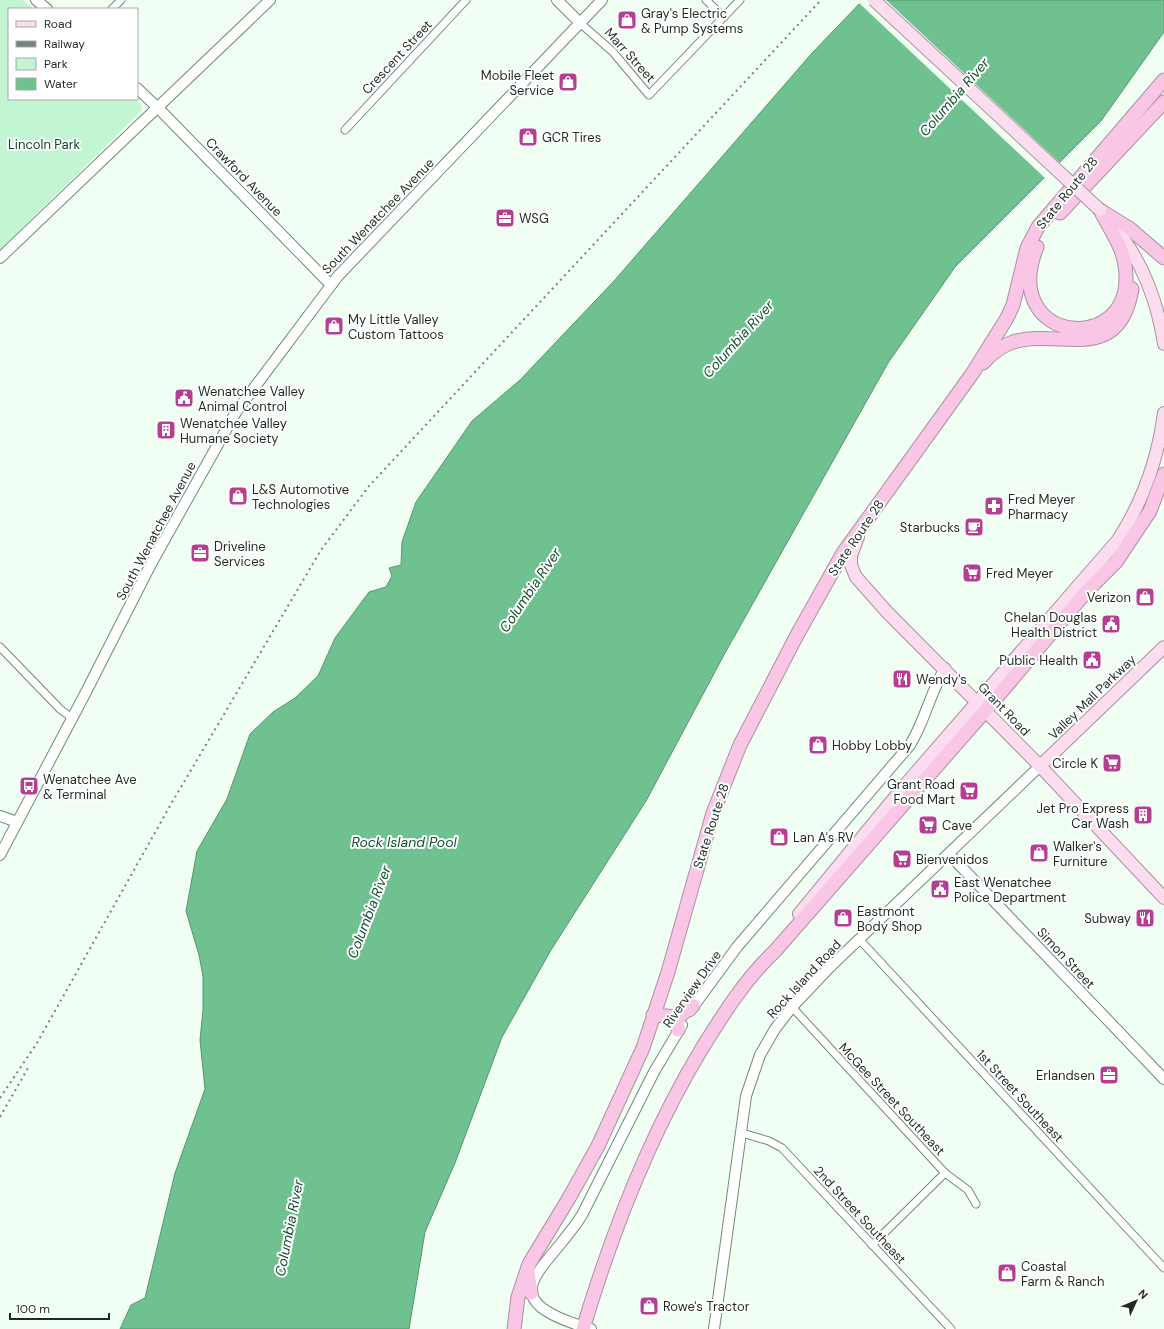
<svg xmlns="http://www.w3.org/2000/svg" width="1164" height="1329" viewBox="0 0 1164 1329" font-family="'DM Sans',sans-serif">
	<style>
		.green { fill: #c2f6d3 }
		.water { fill: #6fc28f; stroke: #57956e }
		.pier { fill: #f0fef4 }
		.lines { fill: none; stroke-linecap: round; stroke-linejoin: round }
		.street-casing { stroke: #6d8c77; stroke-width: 9 }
		.secondary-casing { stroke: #6d8c77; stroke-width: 12 }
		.primary-casing { stroke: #ac90a1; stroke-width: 14 }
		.highway-casing { stroke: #ac90a1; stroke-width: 15 }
		.street { stroke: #fff; stroke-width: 7 }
		.secondary { stroke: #fff; stroke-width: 10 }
		.primary { stroke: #fbddef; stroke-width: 12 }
		.highway { stroke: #f9c6e5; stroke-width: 13 }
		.rail { stroke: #76837a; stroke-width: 2; stroke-dasharray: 2 4; stroke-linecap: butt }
		.primary-bridge-casing { stroke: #ac90a1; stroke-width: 14; stroke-linecap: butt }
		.primary-bridge { stroke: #fbddef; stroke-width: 12 }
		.labels { text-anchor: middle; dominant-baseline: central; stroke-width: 4; stroke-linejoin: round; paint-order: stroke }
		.poi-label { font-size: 13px; fill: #1e2b22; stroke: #fff; text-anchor: start }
		.street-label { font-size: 13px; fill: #1e2b22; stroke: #fff }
		.park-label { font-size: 13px; fill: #024727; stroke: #fff }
		.water-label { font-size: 14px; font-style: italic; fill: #0f502e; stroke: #fff }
	</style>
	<rect width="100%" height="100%" fill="#f0fef4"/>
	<!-- green -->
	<path class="green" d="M0,0H23L33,9H9V99H135L141,104L142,110L0,250Z"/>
	<!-- water -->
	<path class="water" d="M863,0H1164V32L1101,121L955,267L888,363L725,653L646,801L551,950L502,1037L455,1163L425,1232L409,1329H120L131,1305L145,1298L175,1173L205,1089L200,1040L203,1010V976L199,955L186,911L197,851L227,799L250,734L273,712L295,698L318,676L335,638L369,592L386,587L392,576L389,568L401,565L402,542L416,502L472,421L520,380L614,281L813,52Z"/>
	<!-- pier -->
	<path class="pier" d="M860,0H886L1061,164L1046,179L858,2Z"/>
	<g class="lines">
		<defs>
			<g id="street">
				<path d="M706,0L724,17"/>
				<path d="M112,9L121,0"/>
				<path d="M580,23L613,52L649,95L740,0"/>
				<path d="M345,130L466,0"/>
				<path d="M0,647L60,709L72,718"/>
				<path d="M859,939L1164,1268"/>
				<path d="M792,1007L945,1173L968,1190L976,1204"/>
				<path d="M742,1133L769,1141L782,1148L951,1329"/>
				<path d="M872,1245L945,1173"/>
			</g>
			<g id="secondary">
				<path d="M36,0L47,9"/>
				<path d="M557,0L580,23"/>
				<path d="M137,88L163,113L331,285"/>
				<path d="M0,258L270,0"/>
				<path d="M0,816L17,822"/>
				<path d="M949,854L1164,1079"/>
				<path d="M0,855L86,692L151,564L236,412L338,276L602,0"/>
				<path d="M690,1011L737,947L910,745C925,721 930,693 945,668"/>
				<path d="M591,1329C485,1298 546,1272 582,1215L654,1072L682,1025"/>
				<path d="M714,1329L746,1096L760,1055L775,1029L792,1007L828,969L1040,766"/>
			</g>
			<g id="primary">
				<path d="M1115,228C1142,260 1158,303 1164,344"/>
				<path d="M858,537L851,556V565L856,577L887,612L1040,766L1164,898"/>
				<path d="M1040,766L1164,647"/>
				<path d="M799,914L905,785L1118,540C1143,501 1158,459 1164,413"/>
			</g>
			<g id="highway">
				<path d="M1100,210L1129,228L1164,258"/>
				<path d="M1060,213L1164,102"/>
				<path d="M1037,247C997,346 1139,358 1125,265C1122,245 1109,228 1100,210"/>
				<path d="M983,363C991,354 1001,346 1013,342C1060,328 1119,366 1132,289"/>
				<path d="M653,1015L678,1017L693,1006"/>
				<path d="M670,1017L678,1022V1030"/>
				<path d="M528,1272L531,1293"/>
				<path d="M514,1329L518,1297L529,1264L569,1198L598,1146L643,1048L668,972L713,813L740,745L797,635L843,553L972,374L1007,318L1013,305L1027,248L1038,227L1164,80"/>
				<path d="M583,1329C612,1232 648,1138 701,1050C722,1016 745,979 775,951L986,710L1087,591L1116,562L1150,511L1164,474"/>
			</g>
		</defs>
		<!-- street casing -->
		<use href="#street" class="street-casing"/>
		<!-- secondary casing -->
		<use href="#secondary" class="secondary-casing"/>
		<!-- primary casing -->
		<use href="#primary" class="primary-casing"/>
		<!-- highway casing -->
		<use href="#highway" class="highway-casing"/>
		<!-- street -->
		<use href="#street" class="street"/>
		<!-- secondary -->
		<use href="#secondary" class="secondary"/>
		<!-- primary -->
		<use href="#primary" class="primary"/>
		<!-- highway -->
		<use href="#highway" class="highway"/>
		<!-- rail -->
		<g class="rail">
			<path d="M0,1098L37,1043L171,804L321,550L369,486L821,0"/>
			<path d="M0,1117L28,1068"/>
		</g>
		<defs>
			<path id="primary-bridge" d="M874,0L1100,210"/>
		</defs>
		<!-- primary-bridge casing -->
		<use href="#primary-bridge" class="primary-bridge-casing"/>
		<!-- primary-bridge -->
		<use href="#primary-bridge" class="primary-bridge"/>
	</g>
	<!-- icons -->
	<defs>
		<symbol id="shop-square" viewBox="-11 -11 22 22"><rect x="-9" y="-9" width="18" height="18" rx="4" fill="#b53d92" stroke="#fff"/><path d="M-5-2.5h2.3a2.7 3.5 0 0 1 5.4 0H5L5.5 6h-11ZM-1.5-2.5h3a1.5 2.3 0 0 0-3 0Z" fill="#fff"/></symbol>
		<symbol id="office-square" viewBox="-11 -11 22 22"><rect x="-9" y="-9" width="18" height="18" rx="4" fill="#b53d92" stroke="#fff"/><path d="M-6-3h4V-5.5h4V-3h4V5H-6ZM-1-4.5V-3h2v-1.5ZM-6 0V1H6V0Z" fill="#fff"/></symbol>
		<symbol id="civic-square" viewBox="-11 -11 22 22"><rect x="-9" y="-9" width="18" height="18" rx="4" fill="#b53d92" stroke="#fff"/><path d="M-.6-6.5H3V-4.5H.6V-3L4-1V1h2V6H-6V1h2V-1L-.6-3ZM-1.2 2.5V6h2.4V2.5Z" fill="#fff"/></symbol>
		<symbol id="building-square" viewBox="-11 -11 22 22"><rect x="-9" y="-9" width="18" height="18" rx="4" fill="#b53d92" stroke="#fff"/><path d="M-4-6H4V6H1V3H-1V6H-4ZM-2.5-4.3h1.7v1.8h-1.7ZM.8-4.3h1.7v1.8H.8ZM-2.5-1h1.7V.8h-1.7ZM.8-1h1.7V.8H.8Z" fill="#fff"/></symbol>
		<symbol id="pharmacy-square" viewBox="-11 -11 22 22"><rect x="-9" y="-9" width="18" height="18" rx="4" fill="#b53d92" stroke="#fff"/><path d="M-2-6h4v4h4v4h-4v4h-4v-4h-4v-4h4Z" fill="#fff"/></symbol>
		<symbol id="cafe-square" viewBox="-11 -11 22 22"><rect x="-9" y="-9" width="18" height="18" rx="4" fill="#b53d92" stroke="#fff"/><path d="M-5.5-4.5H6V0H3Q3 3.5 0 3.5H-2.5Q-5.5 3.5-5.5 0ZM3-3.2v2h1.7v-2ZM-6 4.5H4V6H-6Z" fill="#fff"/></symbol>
		<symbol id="supermarket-square" viewBox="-11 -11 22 22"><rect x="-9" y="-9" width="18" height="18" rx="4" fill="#b53d92" stroke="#fff"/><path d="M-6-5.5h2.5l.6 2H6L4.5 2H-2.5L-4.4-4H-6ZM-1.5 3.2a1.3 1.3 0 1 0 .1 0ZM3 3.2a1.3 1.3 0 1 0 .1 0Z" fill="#fff"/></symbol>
		<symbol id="restaurant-square" viewBox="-11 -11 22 22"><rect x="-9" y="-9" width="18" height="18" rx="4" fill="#b53d92" stroke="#fff"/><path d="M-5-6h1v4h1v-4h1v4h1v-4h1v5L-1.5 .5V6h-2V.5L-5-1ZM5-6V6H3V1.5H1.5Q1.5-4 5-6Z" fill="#fff"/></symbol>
		<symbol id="bus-square" viewBox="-11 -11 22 22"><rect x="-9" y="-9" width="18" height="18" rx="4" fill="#b53d92" stroke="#fff"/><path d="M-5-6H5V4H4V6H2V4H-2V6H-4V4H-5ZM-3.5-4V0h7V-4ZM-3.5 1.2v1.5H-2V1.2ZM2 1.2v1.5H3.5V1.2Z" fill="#fff"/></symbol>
	</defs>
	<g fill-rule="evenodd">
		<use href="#shop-square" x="616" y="9" width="22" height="22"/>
		<use href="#shop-square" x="557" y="71" width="22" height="22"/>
		<use href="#shop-square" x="517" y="126" width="22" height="22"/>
		<use href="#office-square" x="494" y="207" width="22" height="22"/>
		<use href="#shop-square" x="323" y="315" width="22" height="22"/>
		<use href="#civic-square" x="173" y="387" width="22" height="22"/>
		<use href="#building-square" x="155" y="419" width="22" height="22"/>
		<use href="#shop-square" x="227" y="485" width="22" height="22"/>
		<use href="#pharmacy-square" x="983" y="495" width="22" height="22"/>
		<use href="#cafe-square" x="963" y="516" width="22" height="22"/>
		<use href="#office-square" x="189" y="542" width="22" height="22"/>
		<use href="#supermarket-square" x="961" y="562" width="22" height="22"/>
		<use href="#shop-square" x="1134" y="586" width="22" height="22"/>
		<use href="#civic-square" x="1100" y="613" width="22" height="22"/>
		<use href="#civic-square" x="1081" y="649" width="22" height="22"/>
		<use href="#restaurant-square" x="891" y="668" width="22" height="22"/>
		<use href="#shop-square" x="807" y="734" width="22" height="22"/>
		<use href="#supermarket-square" x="1101" y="752" width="22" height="22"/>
		<use href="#bus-square" x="18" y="775" width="22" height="22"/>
		<use href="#supermarket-square" x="958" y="780" width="22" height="22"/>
		<use href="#building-square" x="1132" y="804" width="22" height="22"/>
		<use href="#supermarket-square" x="917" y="814" width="22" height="22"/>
		<use href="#shop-square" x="768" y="826" width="22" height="22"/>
		<use href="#shop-square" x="1028" y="842" width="22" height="22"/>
		<use href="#supermarket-square" x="891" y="848" width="22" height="22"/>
		<use href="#civic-square" x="929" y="878" width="22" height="22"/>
		<use href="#shop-square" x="832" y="907" width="22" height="22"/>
		<use href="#restaurant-square" x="1134" y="907" width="22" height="22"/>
		<use href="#office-square" x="1098" y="1064" width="22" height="22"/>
		<use href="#shop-square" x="996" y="1262" width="22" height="22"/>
		<use href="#shop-square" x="638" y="1295" width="22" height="22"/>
	</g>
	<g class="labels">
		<!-- poi labels -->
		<g class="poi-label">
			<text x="641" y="13">Gray's Electric<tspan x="641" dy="15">&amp; Pump Systems</tspan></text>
			<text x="554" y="75" text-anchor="end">Mobile Fleet<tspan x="554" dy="15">Service</tspan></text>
			<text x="542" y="137">GCR Tires</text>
			<text x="519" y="218">WSG</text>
			<text x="348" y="319">My Little Valley<tspan x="348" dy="15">Custom Tattoos</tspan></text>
			<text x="198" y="391">Wenatchee Valley<tspan x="198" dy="15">Animal Control</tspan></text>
			<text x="180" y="423">Wenatchee Valley<tspan x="180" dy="15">Humane Society</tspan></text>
			<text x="252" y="489">L&amp;S Automotive<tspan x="252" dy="15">Technologies</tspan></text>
			<text x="1008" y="499">Fred Meyer<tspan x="1008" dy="15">Pharmacy</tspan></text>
			<text x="960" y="527" text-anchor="end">Starbucks</text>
			<text x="214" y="546">Driveline<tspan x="214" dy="15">Services</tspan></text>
			<text x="986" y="573">Fred Meyer</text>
			<text x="1131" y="597" text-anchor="end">Verizon</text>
			<text x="1097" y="617" text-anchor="end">Chelan Douglas<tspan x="1097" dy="15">Health District</tspan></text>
			<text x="1078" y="660" text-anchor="end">Public Health</text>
			<text x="916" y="679">Wendy's</text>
			<text x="832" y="745">Hobby Lobby</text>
			<text x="1098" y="763" text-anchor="end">Circle K</text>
			<text x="43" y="779">Wenatchee Ave<tspan x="43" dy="15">&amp; Terminal</tspan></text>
			<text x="955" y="784" text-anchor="end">Grant Road<tspan x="955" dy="15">Food Mart</tspan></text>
			<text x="1129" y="808" text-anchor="end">Jet Pro Express<tspan x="1129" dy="15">Car Wash</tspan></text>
			<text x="942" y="825">Cave</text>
			<text x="793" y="837">Lan A's RV</text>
			<text x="1053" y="846">Walker's<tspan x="1053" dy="15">Furniture</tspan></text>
			<text x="916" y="859">Bienvenidos</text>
			<text x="954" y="882">East Wenatchee<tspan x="954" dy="15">Police Department</tspan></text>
			<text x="857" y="911">Eastmont<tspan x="857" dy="15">Body Shop</tspan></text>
			<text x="1131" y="918" text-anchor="end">Subway</text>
			<text x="1095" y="1075" text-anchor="end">Erlandsen</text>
			<text x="1021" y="1266">Coastal<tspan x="1021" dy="15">Farm &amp; Ranch</tspan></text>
			<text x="663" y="1306">Rowe's Tractor</text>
		</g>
		<!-- street labels -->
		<g class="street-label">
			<text transform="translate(630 55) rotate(48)">Marr Street</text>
			<text transform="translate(397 57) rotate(-47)">Crescent Street</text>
			<text transform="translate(244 177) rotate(46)">Crawford Avenue</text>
			<text transform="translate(1067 193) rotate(-51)">State Route 28</text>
			<text transform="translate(378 216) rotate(-46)">South Wenatchee Avenue</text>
			<text transform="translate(156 531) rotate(-62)">South Wenatchee Avenue</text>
			<text transform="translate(856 538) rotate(-56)">State Route 28</text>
			<text transform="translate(1092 697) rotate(-44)">Valley Mall Parkway</text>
			<text transform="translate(1004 709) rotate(46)">Grant Road</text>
			<text transform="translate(711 826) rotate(-72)">State Route 28</text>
			<text transform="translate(1066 958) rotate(47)">Simon Street</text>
			<text transform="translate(804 979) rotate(-47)">Rock Island Road</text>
			<text transform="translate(692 989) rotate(-55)">Riverview Drive</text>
			<text transform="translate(1020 1096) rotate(47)">1st Street Southeast</text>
			<text transform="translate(892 1099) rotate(47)">McGee Street Southeast</text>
			<text transform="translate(860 1215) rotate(47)">2nd Street Southeast</text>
		</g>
		<!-- park labels -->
		<g class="park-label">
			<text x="44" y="144">Lincoln Park</text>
		</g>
		<!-- water labels -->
		<g class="water-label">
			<text transform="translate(954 97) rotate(-49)">Columbia River</text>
			<text transform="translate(738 339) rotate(-48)">Columbia River</text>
			<text transform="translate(530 590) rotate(-56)">Columbia River</text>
			<text x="404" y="842">Rock Island Pool</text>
			<text transform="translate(369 912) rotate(-69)">Columbia River</text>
			<text transform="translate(289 1228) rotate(-79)">Columbia River</text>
		</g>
	</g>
	<!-- legend -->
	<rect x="8" y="8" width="130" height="92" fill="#ffffff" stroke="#a5aaa7"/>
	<rect x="16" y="21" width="20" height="6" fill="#fbddef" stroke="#a5aaa7"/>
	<text x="44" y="28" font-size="12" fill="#1e2b22">Road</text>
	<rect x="16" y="41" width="20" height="6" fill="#76837a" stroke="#a5aaa7"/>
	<text x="44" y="48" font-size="12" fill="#1e2b22">Railway</text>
	<rect x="16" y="58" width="20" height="12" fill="#c2f6d3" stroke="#a5aaa7"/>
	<text x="44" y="68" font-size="12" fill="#1e2b22">Park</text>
	<rect x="16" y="78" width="20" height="12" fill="#6fc28f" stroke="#a5aaa7"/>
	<text x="44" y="88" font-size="12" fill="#1e2b22">Water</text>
	<!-- north arrow -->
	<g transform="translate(1136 1301) rotate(46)" stroke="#ffffff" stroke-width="3" paint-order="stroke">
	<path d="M0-3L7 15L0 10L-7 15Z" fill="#1e2b22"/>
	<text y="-6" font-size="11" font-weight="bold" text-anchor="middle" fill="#1e2b22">N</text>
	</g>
	<!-- scale -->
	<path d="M10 1313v6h99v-6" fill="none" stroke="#1e2b22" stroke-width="2"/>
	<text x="16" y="1313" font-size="12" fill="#1e2b22" stroke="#ffffff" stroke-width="3" paint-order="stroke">100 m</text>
</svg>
